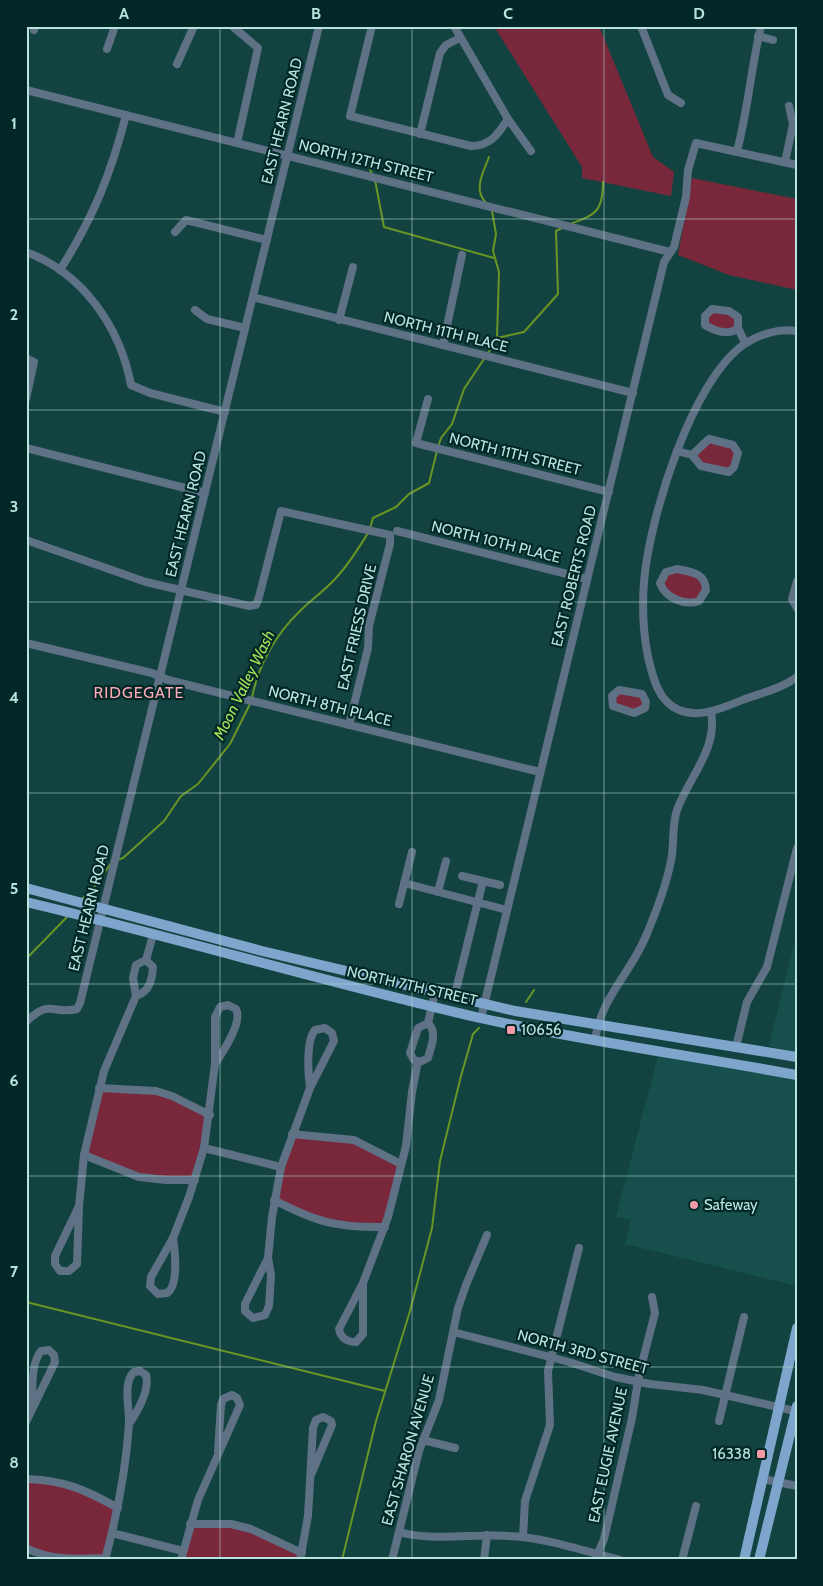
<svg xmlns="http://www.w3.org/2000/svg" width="823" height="1586" viewBox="0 0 823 1586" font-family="Cabin,sans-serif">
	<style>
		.built { fill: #174f4c }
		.green { fill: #79283b }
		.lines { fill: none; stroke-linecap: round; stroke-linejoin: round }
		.stream { stroke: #689524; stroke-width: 2 }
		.minor { stroke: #5e7185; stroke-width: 8 }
		.major { stroke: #7ea6cd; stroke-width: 10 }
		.grid { fill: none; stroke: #bae2de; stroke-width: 1; stroke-opacity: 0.55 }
		.poi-dot { fill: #f39aa9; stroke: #012826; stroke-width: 2 }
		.labels { text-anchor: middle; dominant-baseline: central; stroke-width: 4.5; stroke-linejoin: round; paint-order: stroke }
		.street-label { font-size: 15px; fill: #bae2de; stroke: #012826 }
		.poi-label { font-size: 15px; fill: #bae2de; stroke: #012826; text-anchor: start }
		.water-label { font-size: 16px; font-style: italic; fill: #a6e158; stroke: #012826 }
		.neighbourhood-label { font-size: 16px; letter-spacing: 1px; fill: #fda9b6; stroke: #012826 }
		.neatline { fill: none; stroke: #bae2de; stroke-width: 2 }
		.grid-label { font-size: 16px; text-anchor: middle; font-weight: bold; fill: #bae2de }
	</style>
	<rect width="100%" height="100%" fill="#134340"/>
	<!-- built -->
	<g class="built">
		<path d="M797,932V1051H793L769,1046Z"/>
		<path d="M658,1055L797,1080V1286L625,1244L631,1220L616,1217Z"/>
	</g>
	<!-- green -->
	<g class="green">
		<path d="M494,26H599L653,157L674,172L671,196L582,178V167Z"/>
		<path d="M692,178L797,199V290L729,275L678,255Z"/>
		<path d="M707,311L735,313L736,330L709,328L705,316Z"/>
		<path d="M709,439L736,449L729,472L701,466L692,455Z"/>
		<path d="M666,572L696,573L706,584L694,603L665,592L662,577Z"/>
		<path d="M615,692L642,694L645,708L621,710L612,696Z"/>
		<path d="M99,1088L148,1090L210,1115L195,1180L147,1179L84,1155Z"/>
		<path d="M292,1134L346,1139L401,1164L385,1227L341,1226L274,1200Z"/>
		<path d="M26,1479L47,1480L118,1508L105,1558L64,1559L26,1548Z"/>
		<path d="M190,1524H231L302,1553L300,1560H181Z"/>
	</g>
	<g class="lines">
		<!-- stream -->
		<g class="stream">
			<path d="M367,162L372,174"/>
			<path d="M375,180L384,227L494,258"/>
			<path d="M486,203C473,189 483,173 489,157"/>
			<path d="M492,211L496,234L493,251L499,272L497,337"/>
			<path d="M570,224C596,215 603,211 603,182"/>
			<path d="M488,353L497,338L524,332L558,294L556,231L562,228"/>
			<path d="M438,447L441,438L452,424L464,389L484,359"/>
			<path d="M370,528L373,518L396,507L409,494L429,483L437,451"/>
			<path d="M252,698C258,665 276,634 300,611C311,600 324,591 334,580C348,566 358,549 368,533"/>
			<path d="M117,860L123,858L164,821L181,796L198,784L230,744L251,702"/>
			<path d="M81,900L96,885L111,863"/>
			<path d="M26,959L67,917"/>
			<path d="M526,1002L534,990"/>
			<path d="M26,1302L385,1391"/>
			<path d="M342,1560L376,1421L410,1311L432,1228L440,1161L461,1076L473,1034L479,1028"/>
		</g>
		<!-- minor -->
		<g class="minor">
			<path d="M232,26L258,48L237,143"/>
			<path d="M372,26L350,116L471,146C491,146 498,134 508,119"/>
			<path d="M454,26L508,119L531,151"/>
			<path d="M641,26L668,95L681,103"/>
			<path d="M34,30L35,26"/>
			<path d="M758,36L773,40"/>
			<path d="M107,49L115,26"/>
			<path d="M177,64L194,26"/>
			<path d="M26,90L670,252"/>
			<path d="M420,134L440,53L446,45L460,38"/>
			<path d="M737,151C748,110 751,68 761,26"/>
			<path d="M785,162L793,124L789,106"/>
			<path d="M175,232L186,220L267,240"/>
			<path d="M26,252C83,273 120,327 131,385L150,393L225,412"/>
			<path d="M60,270C93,218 111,174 126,115"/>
			<path d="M253,297L633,393"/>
			<path d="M195,310L207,319L245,328"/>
			<path d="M339,320L353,267"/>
			<path d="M738,328C729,336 715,331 705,325V316L712,309L729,311L738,317V328L745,343"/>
			<path d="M797,331C780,328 761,334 746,343C692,378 649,519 644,582C642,607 643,632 648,657C653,678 658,701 679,710C701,719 724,707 745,699C762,693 782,688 797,677"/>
			<path d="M443,345L462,255"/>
			<path d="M26,358L34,362L26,399"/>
			<path d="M428,399L416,443L609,492"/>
			<path d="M26,448L205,493"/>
			<path d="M677,451L692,455L701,466L729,472L734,467L738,453L733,445L709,439L692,455"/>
			<path d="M397,531L587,579"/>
			<path d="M26,540L146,582L249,606L256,605L259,597L281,511L390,535V544L369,626L368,648L349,725"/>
			<path d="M677,569C692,572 705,573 706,590L699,601C685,606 665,598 660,583L666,572Z"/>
			<path d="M797,581L792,599L797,608"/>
			<path d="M26,643L152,673L168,680L252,701L540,772"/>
			<path d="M619,690L642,694L646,702L645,708L634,713L613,706L612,696Z"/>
			<path d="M462,876L500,885"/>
			<path d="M404,883L507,910"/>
			<path d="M438,892L446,861"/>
			<path d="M399,904L412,852"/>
			<path d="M146,960L153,935"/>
			<path d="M136,996C150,991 152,980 153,967L146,960"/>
			<path d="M454,998L483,881"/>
			<path d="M481,1018L664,262L674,247L686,197L688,170L696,143L797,165"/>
			<path d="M26,1022C50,998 53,1015 77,1009L80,1003L319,26"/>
			<path d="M428,1023C438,1033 431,1046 428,1058L420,1062L414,1060L410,1053L418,1028Z"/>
			<path d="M428,1023L435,993"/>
			<path d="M595,1039C603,993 632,973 648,931C658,907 668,881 672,855C674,840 672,825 677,810C689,777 718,749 711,712"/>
			<path d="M736,1047L747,1002L767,967L797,848"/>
			<path d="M99,1088L156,1091L172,1096L210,1115"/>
			<path d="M292,1134L354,1140L401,1164"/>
			<path d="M204,1148L281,1167"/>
			<path d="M84,1155L139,1177L166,1180H195"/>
			<path d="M274,1200C316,1222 338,1228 385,1227"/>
			<path d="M79,1206L55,1256V1264L60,1271H69L77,1264L79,1206L84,1155L104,1071L136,996L133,978L136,965L146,960"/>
			<path d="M173,1238C175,1250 179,1286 167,1293L158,1294L150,1286L151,1277L173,1238L189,1197L204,1148L215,1064V1017L220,1007L228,1005L236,1009C243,1022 223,1052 215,1064"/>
			<path d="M268,1258L245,1304V1311L253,1318L265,1315L269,1306L271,1275L268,1258L272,1217L281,1167L310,1088L334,1041L332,1033L325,1028L315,1030C306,1040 308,1074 310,1088"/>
			<path d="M363,1283V1334L356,1342C346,1342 341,1338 339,1329L363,1283L388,1217L406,1146L412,1092L418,1061"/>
			<path d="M453,1332L569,1362L615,1377L650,1384L703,1390L795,1411"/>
			<path d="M719,1421L744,1317"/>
			<path d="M26,1422L55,1362L54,1355L49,1350L41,1351C31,1363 32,1390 33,1404"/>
			<path d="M423,1440L455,1448"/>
			<path d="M26,1479C64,1480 86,1490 118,1508"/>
			<path d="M763,1479L797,1486"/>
			<path d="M190,1524H231L251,1529L302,1553"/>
			<path d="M399,1532C436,1542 473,1533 510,1536C547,1538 584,1551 620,1560"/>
			<path d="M112,1533L183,1551"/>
			<path d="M523,1537L525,1501L550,1425L548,1371L579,1248"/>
			<path d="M26,1548C51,1561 78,1559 105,1558"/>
			<path d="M105,1560C117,1515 126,1470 129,1424C130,1410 122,1383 134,1372L140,1371L146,1375C150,1390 137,1412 129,1424"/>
			<path d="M181,1560L198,1500L240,1405L237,1398L232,1395L223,1399L221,1405L218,1451"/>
			<path d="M300,1560L308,1516L313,1428L316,1420L323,1417L331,1421L332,1425L311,1475"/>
			<path d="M392,1560L419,1451L439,1400L458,1308L466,1285L487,1235"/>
			<path d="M484,1560L487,1535"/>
			<path d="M595,1560L604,1539L632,1418L639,1375L655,1313L652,1297"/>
			<path d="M682,1560L696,1506"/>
		</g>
		<!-- major -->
		<g class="major">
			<path d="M26,888L262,951L515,1011L797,1057"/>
			<path d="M26,902C178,938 328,983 480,1018C585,1041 692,1056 797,1075"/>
			<path d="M744,1560L797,1328"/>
			<path d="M759,1560L797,1406"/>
		</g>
	</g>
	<!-- grid -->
	<path class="grid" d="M220,26V1560M412,26V1560M604,26V1560M26,219H797M26,410H797M26,602H797M26,793H797M26,984H797M26,1176H797M26,1367H797"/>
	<!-- markers -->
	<g class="poi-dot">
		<rect x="506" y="1025" width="10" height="10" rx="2.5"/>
		<circle cx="694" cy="1205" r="5"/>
		<rect x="756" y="1449" width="10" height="10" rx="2.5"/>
	</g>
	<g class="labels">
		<!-- street labels -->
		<g class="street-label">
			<text transform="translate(282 121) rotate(-76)">EAST HEARN ROAD</text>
			<text transform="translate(366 161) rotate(14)">NORTH 12TH STREET</text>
			<text transform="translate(446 332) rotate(14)">NORTH 11TH PLACE</text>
			<text transform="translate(515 454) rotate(14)">NORTH 11TH STREET</text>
			<text transform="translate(186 514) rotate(-76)">EAST HEARN ROAD</text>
			<text transform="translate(496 542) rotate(14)">NORTH 10TH PLACE</text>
			<text transform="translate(574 576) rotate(-76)">EAST ROBERTS ROAD</text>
			<text transform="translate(357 627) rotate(-77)">EAST FRIESS DRIVE</text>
			<text transform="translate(330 706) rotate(14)">NORTH 8TH PLACE</text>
			<text transform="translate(89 908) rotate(-76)">EAST HEARN ROAD</text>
			<text transform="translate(412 986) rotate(13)">NORTH 7TH STREET</text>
			<text transform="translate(583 1352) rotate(15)">NORTH 3RD STREET</text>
			<text transform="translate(408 1450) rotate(-74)">EAST SHARON AVENUE</text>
			<text transform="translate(608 1455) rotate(-78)">EAST EUGIE AVENUE</text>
		</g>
		<!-- poi labels -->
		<g class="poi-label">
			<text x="521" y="1030">10656</text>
			<text x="704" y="1205">Safeway</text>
			<text x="751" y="1454" text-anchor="end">16338</text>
		</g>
		<!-- water labels -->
		<g class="water-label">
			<text transform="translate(244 685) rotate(-64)">Moon Valley Wash</text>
		</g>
		<!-- neighbourhood labels -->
		<g class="neighbourhood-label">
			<text x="139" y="692">RIDGEGATE</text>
		</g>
	</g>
	<!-- border -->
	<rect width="823" height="1586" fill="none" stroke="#012826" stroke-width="55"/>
	<rect x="28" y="28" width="768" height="1530" class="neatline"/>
	<g class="grid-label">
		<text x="124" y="19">A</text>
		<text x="316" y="19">B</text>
		<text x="508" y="19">C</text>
		<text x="699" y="19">D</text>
		<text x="14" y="129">1</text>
		<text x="14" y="320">2</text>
		<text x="14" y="512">3</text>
		<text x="14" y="703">4</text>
		<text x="14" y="894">5</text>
		<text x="14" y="1086">6</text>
		<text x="14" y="1277">7</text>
		<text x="14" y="1468">8</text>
	</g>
</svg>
